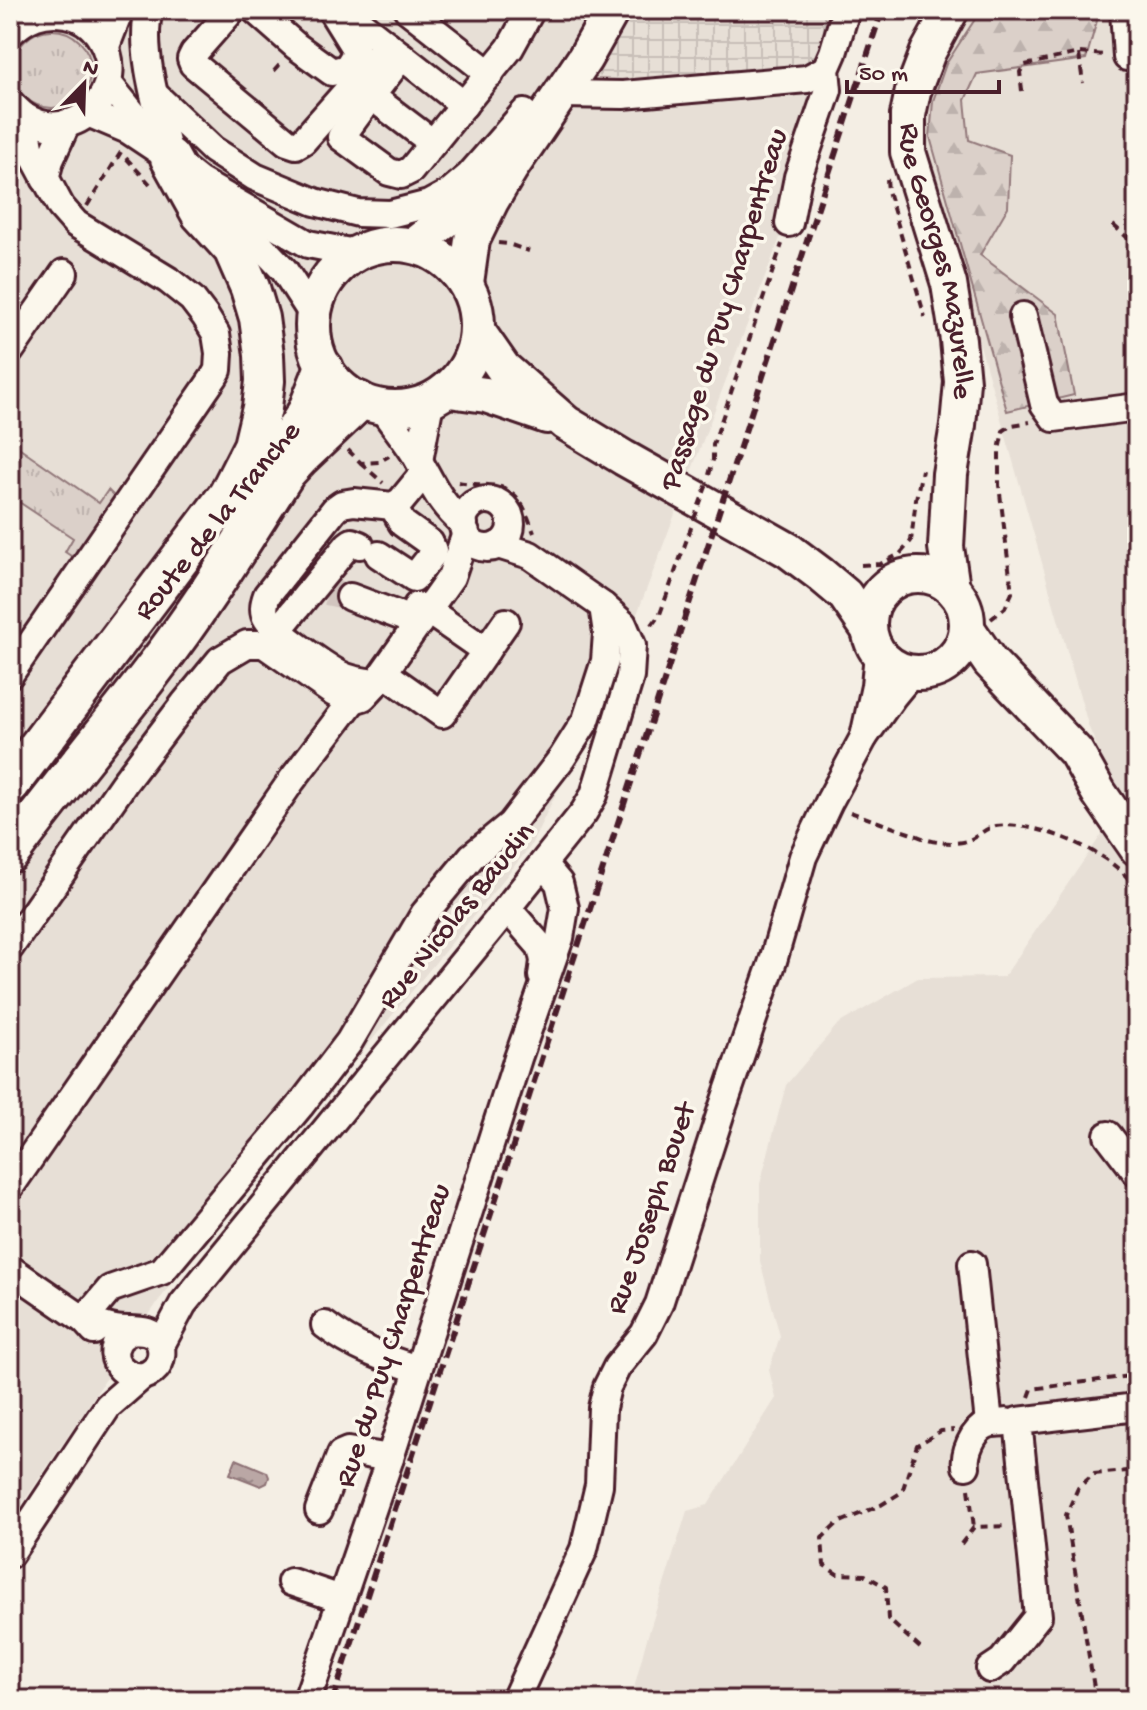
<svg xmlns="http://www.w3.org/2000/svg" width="1147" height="1710" viewBox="0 0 1147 1710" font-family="'Gochi Hand',sans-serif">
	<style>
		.built { fill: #e7dfd6 }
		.industrial { fill: url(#industrial-grid) }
		.grass { fill: url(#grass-tufts); stroke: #92787a; stroke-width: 2 }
		.forest { fill: url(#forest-firs); stroke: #92787a; stroke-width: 2 }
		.water { fill: url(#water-ripples); stroke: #8d7174; stroke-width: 2 }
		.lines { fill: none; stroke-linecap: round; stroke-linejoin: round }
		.minor-tunnel { stroke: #d2c5bf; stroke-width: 26; stroke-dasharray: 26 13; stroke-linecap: butt }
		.minor-casing { stroke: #4a1f2b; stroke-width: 32 }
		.major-casing { stroke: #4a1f2b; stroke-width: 40 }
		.highway-casing { stroke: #4a1f2b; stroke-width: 44 }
		.path { stroke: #4a1f2b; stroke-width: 4; stroke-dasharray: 8 6; stroke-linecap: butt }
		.minor { stroke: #fbf7ec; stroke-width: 26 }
		.major { stroke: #fbf7ec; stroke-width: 34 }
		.highway { stroke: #fbf7ec; stroke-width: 38 }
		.rail { stroke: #4a1f2b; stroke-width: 6; stroke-dasharray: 12 6; stroke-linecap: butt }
		.path-bridge { stroke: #4a1f2b; stroke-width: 4; stroke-dasharray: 8 6; stroke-linecap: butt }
		.labels { text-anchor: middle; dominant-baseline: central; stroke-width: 7; stroke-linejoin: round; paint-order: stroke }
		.street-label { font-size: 30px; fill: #4a1f2b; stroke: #fbf7ec }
	</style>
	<defs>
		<pattern id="industrial-grid" width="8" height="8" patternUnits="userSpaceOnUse" patternTransform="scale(2)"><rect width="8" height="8" fill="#e7dfd6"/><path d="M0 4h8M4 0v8" fill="none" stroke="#c8bfb8"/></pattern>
		<pattern id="grass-tufts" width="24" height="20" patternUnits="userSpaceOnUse" patternTransform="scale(2)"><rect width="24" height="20" fill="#dbd0c9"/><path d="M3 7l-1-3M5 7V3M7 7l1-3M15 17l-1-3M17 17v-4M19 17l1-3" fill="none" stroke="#bdb2ad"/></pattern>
		<pattern id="forest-firs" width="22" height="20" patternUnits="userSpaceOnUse" patternTransform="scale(2)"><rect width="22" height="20" fill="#dbd0c9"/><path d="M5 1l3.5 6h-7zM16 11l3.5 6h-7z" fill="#bdb2ad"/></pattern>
		<pattern id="water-ripples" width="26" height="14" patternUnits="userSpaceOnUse" patternTransform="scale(2)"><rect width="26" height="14" fill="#baa7a5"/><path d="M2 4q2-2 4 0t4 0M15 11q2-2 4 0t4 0" fill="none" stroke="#998787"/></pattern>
	</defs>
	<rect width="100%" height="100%" fill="#f4eee4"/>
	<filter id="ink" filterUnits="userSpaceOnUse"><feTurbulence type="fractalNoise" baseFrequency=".0125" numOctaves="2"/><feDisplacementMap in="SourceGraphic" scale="16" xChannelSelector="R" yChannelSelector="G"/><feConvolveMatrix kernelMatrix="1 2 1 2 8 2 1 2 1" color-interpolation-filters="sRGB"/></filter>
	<g filter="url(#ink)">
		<!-- built -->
		<g class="built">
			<path d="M10,10H627L835,93L615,672L530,847L159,1300L10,1522Z"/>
			<path d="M973,10H1137V824L1116,791L1089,728L933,180L924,135L928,102L939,63Z"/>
			<path d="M1104,831L1137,872V1700H631L646,1642L687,1511L708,1505L776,1398L769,1370L780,1336L760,1261V1184L786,1085L838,1024L918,978L1004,977Z"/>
		</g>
		<!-- industrial -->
		<path class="industrial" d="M627,10H861L835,93L592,76Z"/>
		<!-- grass -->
		<g class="grass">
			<circle cx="52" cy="69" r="39"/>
			<path d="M10,441L99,503L108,490L117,499L78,555L71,556L65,552L73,538L10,496Z"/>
		</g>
		<!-- forest -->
		<path class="forest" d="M981,10H1100L1086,59L977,74L965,100L969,140L1010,155L1008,207L980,255L1058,314L1074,395L1007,411L930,137L933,101L946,64Z"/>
		<!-- water -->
		<path class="water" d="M236,1459L267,1472L269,1477L267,1483L261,1486L230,1474Z"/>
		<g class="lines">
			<!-- minor-tunnel -->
			<path class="minor-tunnel" d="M327,592L350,597"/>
			<defs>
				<g id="minor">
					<path d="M149,10C138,50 160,117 170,158"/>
					<path d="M232,10L194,53L191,59L193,64L287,142L296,145L303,141L388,45"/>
					<path d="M255,10L296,46L332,72L347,68L357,52L331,10"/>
					<path d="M343,10L464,105"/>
					<path d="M408,10L490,74"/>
					<path d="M1124,10L1127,57"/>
					<path d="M10,33C26,18 43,10 65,14C79,16 92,25 100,37C133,89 74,149 24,116C19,112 14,107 10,103"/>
					<path d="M106,46L120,10"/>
					<path d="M402,56L371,96L433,143"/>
					<path d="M108,83L152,137"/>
					<path d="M154,94L213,150L255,177L315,202L358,213L390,214L429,204L449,193L469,176L524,113"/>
					<path d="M562,94L623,95L807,79L826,69"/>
					<path d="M371,96L341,137L389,172L401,175L411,170L510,48L531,10"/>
					<path d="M88,113L128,130L170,158L199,181L308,244L355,253"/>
					<path d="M45,179L50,160L67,123"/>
					<path d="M221,204L284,270L313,315"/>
					<path d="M789,223L798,177L828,90L826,69L833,53L846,10"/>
					<path d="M1023,316L1044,404L1054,418L1137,407"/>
					<path d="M10,351L64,273"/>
					<path d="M382,408C394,426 409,443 419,461C433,486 441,505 464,524"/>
					<path d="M419,461L430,402"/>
					<circle cx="487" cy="524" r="24"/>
					<path d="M379,555L414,578L432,555L433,550L430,543L402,523L393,506"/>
					<path d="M350,597L419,623L417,606"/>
					<path d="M427,610L486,651"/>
					<path d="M283,636V624L348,545L352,542L360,545"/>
					<path d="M878,653L875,686L864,737L893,696L912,673"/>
					<path d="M384,673L442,714L506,622"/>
					<path d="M10,674L214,377L218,370L219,353L216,334L205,316L192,299L168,280L76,224L61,207L31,151L24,116"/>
					<path d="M376,683C364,682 350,680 339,674C325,666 275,632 267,619C262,611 264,603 267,595L335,509L342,504L354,502L393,506L401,501L424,473"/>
					<path d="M507,908L541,947L544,961L542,976"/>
					<path d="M10,947L124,783L184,704L220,660L247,644H264L334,693L353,700L363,697L376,683L451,577L466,533"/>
					<path d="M1108,1135L1137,1173"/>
					<path d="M10,1187L292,780L353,700"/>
					<path d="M972,1264L989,1423"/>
					<path d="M10,1269L84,1320L94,1331"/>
					<path d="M84,1320L110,1289L162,1271L300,1106L349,1042L424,914L472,856L511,824L562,758L586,720L605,661L607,633L603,606"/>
					<path d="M84,1320C94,1323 105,1327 115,1329C130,1332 153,1325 160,1344C163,1352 161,1362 156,1368C138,1389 103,1365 118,1341C121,1336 128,1333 132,1330"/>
					<path d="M325,1325C353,1347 385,1359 418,1369"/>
					<path d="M161,1345L183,1304L495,923L584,812L594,795L630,677L632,645L623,624L603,606L530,555L498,545"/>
					<path d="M966,1466C964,1453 973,1431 986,1425C992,1422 999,1423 1006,1422"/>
					<path d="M319,1510L341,1454L348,1451L390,1458"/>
					<path d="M10,1554L108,1406L141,1377"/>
					<path d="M291,1582L341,1599"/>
					<path d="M990,1669L1002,1661L1038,1616L1018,1421L1137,1407"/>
					<path d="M307,1700L390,1458L518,1058L560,938L565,908L559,883L543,864"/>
					<path d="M515,1700L584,1549L599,1485L602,1408L607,1387L617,1367L644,1334L659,1304L721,1112L773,961L803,857L829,802L864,737"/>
				</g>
				<g id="major">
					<path id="s1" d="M951,10L928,52L913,91L908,115V152L949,284L958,340L962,382L958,425L950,474L946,547L952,588"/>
					<circle cx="395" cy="326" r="82"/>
					<path d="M414,245L445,221L473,189L494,157"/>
					<path d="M466,283L472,240L491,201L510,169L585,58L612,10"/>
					<path d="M478,332L503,368L566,423L624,458L788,550L820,574L845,595L869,630"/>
					<path d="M449,390L486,395L547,416"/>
					<circle cx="918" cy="624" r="49"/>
					<path d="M968,630L990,662L1076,752L1099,793L1137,848"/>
				</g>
				<g id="highway">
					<path d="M274,460L285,447L307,412L324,369"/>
					<path d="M10,784L228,495L253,446L262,408L265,381L264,355L259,318L250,288L233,249L201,214L170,158"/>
					<path d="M10,853C56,791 106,732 153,670C202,607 243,539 286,472L300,457L359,401"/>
				</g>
			</defs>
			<!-- minor casing -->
			<use href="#minor" class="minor-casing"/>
			<!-- major casing -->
			<use href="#major" class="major-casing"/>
			<!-- highway casing -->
			<use href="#highway" class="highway-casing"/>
			<!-- path -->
			<g class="path">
				<path d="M1079,54L1083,83"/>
				<path d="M274,71L283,61"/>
				<path d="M1022,91L1020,72L1025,65L1079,53L1106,55"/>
				<path d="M126,158L150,184"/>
				<path d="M887,179L888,191L925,317"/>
				<path d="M87,206L121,152"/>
				<path d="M1113,225L1137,246"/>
				<path d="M498,243L508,244L529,251"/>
				<path d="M348,450L361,463L379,462L389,456"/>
				<path d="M361,463L383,483"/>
				<path d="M709,475L713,460V445L782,244"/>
				<path d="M458,482C481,487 507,479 521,503C527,512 530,523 534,533"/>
				<path d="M861,565L880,564L900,554L911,541L916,499L922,470"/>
				<path d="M991,619L1005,608L1012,593L999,485V450L1003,431L1012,425L1030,422"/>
				<path d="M652,625L660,614L692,525"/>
				<path d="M850,812C870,819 889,826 909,833C918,836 928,841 938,842C948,843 961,844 969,840C979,836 985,828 996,826C1037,820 1118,854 1137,891"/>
				<path d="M1029,1397L1032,1389L1137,1375"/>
				<path d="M969,1489L974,1527"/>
				<path d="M961,1544L974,1527L1007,1526"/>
				<path d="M10,1583L16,1575"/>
				<path d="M920,1648L888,1619L886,1587L865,1575L837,1574L824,1565L822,1538L838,1523L881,1505L902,1492L917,1445L941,1431L954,1430"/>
				<path d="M1096,1700L1066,1515L1078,1488L1094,1474L1137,1470"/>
			</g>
			<!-- minor -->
			<use href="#minor" class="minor"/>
			<!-- major -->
			<use href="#major" class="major"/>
			<!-- highway -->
			<use href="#highway" class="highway"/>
			<!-- rail -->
			<path class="rail" d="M333,1700L882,10"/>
			<!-- path-bridge -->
			<path class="path-bridge" d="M694,519L707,484"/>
		</g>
	</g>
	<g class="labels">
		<!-- street labels -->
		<g class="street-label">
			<text stroke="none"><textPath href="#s1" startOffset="264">Rue Georges Mazurelle</textPath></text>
			<text transform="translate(726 310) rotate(-73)">Passage du Puy Charpentreau</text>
			<text transform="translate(219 522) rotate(-51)">Route de la Tranche</text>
			<text transform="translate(458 917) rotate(-51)">Rue Nicolas Baudin</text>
			<text transform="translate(653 1209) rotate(-71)">Rue Joseph Bouet</text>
			<text transform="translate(395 1336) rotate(-72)">Rue du Puy Charpentreau</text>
		</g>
	</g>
	<!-- margin -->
	<rect width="1147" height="1710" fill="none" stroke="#fbf7ec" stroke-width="40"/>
	<rect x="20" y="20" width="1107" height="1670" fill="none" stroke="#4a1f2b" stroke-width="3" filter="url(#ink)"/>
	<!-- north arrow -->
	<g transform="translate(84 84) rotate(23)" stroke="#fbf7ec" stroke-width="6" paint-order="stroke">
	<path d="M0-6L14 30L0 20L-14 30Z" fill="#4a1f2b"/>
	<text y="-12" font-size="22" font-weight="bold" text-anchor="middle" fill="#4a1f2b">N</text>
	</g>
	<!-- scale -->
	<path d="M847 80v12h152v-12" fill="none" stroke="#4a1f2b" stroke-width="4"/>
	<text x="859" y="80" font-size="24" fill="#4a1f2b" stroke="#fbf7ec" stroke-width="6" paint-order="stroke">50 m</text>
</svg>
